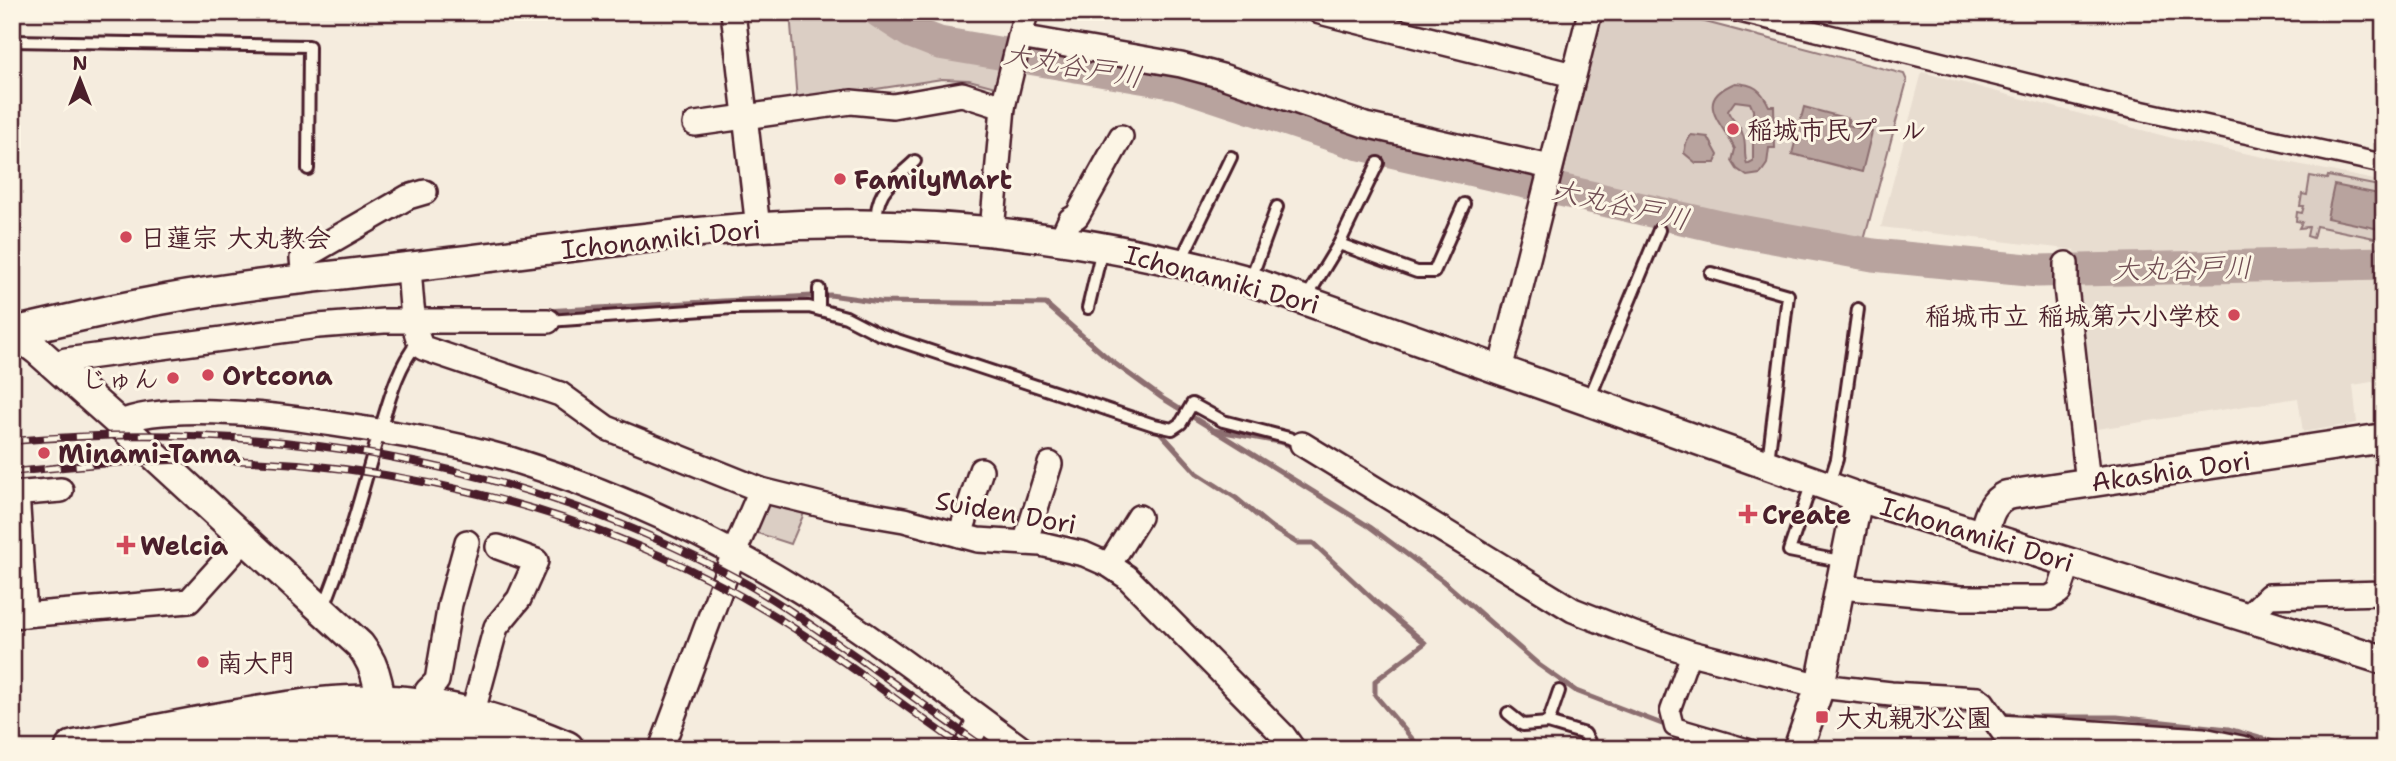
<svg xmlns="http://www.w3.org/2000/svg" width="2396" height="761" viewBox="0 0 2396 761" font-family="'Shantell Sans','Klee One',sans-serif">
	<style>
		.built { fill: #e8ddd0 }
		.green { fill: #dbcec4; stroke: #927678; stroke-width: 2 }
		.water { fill: #b8a39e; stroke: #8c6e70; stroke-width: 2; fill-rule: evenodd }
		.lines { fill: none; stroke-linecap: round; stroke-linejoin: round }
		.stream { stroke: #8c6e70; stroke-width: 5 }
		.river { stroke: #b8a39e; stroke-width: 33 }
		.service-casing { stroke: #4a1f2b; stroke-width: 16 }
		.pedestrian-casing { stroke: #4a1f2b; stroke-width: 23 }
		.minor-casing { stroke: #4a1f2b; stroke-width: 28 }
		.tertiary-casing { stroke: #4a1f2b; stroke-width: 33 }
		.primary-casing { stroke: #4a1f2b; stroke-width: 40 }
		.service { stroke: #fcf5e5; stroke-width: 10 }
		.pedestrian { stroke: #fcf5e5; stroke-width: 18 }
		.minor { stroke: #fcf5e5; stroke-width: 23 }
		.tertiary { stroke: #fcf5e5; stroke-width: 28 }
		.primary { stroke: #fcf5e5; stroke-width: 35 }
		.rail-casing { stroke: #4a1f2b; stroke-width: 8 }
		.rail { stroke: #fcf5e5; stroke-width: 5; stroke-dasharray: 16; stroke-linecap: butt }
		.poi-dot { fill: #d1495b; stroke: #fcf5e5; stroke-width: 2.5 }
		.labels { text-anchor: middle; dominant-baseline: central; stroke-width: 6; stroke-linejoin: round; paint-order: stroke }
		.poi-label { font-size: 26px; font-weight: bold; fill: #4a1f2b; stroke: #fcf5e5; text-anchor: start }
		.street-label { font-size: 26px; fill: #4a1f2b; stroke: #fcf5e5 }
		.water-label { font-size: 28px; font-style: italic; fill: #704d53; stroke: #fcf5e5 }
	</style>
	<rect width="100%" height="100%" fill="#f5ecde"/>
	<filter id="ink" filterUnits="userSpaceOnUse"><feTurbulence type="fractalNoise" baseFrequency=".0143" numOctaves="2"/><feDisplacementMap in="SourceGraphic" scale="14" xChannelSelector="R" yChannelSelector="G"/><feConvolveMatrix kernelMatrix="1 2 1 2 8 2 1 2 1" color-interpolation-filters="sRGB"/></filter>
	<g filter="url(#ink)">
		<!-- built -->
		<path class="built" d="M1922,72L2176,139L2384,182V380L2353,385L2357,423L2303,432L2298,398L2097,429L2075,250L1881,227Z"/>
		<!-- green -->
		<g class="green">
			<path d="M790,12H870L885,24L912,39L946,51L1003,61L999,88L969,80L942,79L797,101Z"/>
			<path d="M1599,12H1667L1904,74L1907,81L1863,244L1562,178Z"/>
			<path d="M2310,176L2327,179L2328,176L2384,187V240L2316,226L2313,238L2307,236L2309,227L2299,228L2302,222L2296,221L2297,212L2302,213L2304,206H2300L2302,194L2307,195Z"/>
			<path d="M766,501L805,511L791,544L751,531Z"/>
		</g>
		<!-- water -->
		<g class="water">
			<path d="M1735,83C1754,84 1761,89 1769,106H1774L1775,148H1769L1767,164L1760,174L1747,176L1737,169L1732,161L1735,149C1722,122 1692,101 1735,83ZM1735,101L1750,103L1753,110V161L1747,164C1743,154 1747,145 1743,135C1739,122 1731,121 1728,111Z"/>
			<path d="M1804,107L1849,119L1848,125L1872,132L1862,172L1792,154Z"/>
			<path d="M1691,135L1708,137L1718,155L1715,163H1696L1684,153L1686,143Z"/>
			<path d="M2334,185L2384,195V230L2327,218Z"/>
		</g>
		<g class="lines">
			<!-- stream -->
			<g class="stream">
				<path d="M545,311L830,295L880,302L1046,304L1110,360L1162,398L1370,527L1443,581L1539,665L1576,691L1662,724"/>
				<path d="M1018,385L1058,398"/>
				<path d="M1104,414L1134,424"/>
				<path d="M1154,429L1159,431L1197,473L1236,498L1271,527L1297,543H1313L1376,602L1425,643L1375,681V695L1421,749"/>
				<path d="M1213,430L1279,442L1296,448"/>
				<path d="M1568,619L1576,624L1623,642"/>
				<path d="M1719,672L1754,680"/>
				<path d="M1863,702L1895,709L1982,713"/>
				<path d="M1999,714L2033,717H2117L2228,729L2297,749"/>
			</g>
			<!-- river -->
			<path class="river" d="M880,12L911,32L939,43L1177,83L1360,144L1729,229L1873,255L2038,271L2384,263"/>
			<defs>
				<g id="service">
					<path d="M12,41L309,46L308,169"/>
					<path d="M876,225C876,188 891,184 915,161"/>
					<path d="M1339,244L1417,272H1434L1464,204"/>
					<path d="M1181,260L1231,157"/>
					<path d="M1711,273L1788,295L1768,462"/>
					<path d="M1250,281L1277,207"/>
					<path d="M819,289V308"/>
					<path d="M1305,300L1339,244L1378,163"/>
					<path d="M1088,308L1102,249"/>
					<path d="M548,321L733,308L809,307L846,317L879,334L1154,425L1172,429L1181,423L1192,404L1223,421L1289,438L1302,444"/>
					<path d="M1589,399L1659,230"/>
					<path d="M1812,482L1789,551L1845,562"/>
					<path d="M1829,484L1837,459L1858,309"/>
					<path d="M323,609C346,554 360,497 377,440C388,406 395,370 418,342"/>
					<path d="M1508,713L1523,725L1548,723L1585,734L1593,749"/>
					<path d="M1548,723L1559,691"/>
				</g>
				<g id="pedestrian">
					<path d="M1738,12L2115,105L2384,164"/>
					<path d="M1691,653L1670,711L1674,727L1749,749"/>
				</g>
				<g id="minor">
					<path d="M733,12L758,228"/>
					<path d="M1320,12L1573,75"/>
					<path d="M1020,37L1181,65L1222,76L1365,125L1550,167"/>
					<path d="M695,124L851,102L893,106L962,94L1003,107"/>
					<path d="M992,231L1003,107L1026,12"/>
					<path d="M1061,240L1070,220L1077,216L1121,137"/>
					<path d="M2066,264V287L2088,483"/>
					<path d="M409,267C411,287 411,333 423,348L560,394L607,428L761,490L834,508L904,520L978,540L1041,544L1084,554L1109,565L1127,577L1283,735L1293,749"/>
					<path d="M304,281L302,258L408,197L425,192"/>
					<path d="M1500,370L1590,12"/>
					<path d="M59,371L66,360L318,326L384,321H548"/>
					<path d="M119,423C162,403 265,414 313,421C379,431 445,440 510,459C587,483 663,515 734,553C836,607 928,680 1022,749"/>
					<path d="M1302,444L1573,610L1634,634L1691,653L1820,686L1891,694L1978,699L1983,703L2015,749"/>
					<path d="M17,493L25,615"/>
					<path d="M12,494L61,490"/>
					<path d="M960,535L981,470"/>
					<path d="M1025,543L1050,464"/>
					<path d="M1109,565L1139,517"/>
					<path d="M1840,587L1961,598H2049L2059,592L2069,563"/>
					<path d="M12,616L189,601L245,539"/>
					<path d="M2248,617L2269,596L2384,593"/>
					<path d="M425,707L427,691L437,681L450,604L467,542"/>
					<path d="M472,715L496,627L519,599L536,561L498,547"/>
					<path d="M2000,727L2203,740L2246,749"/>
					<path d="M661,749L734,553L761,490"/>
					<path d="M965,749L980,719"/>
				</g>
				<g id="tertiary">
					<path d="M12,331L37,350L119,423L360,645C379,669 381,695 381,725"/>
					<path d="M12,332C61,321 110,309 160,300C257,282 361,273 459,261C546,250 634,238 721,230C899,214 1078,233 1250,281L1858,497L2384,660"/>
					<path d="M1983,535C1988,518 1990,503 2007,495L2384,438"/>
					<path d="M1798,749L1820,686L1858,497"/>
				</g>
				<g id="primary">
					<path d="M73,749C120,740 166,731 213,722C281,710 350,697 419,706C470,712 519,729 566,749"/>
					<path d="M209,749C277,736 346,726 416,733C442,736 468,742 494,749"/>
				</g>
			</defs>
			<!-- service casing -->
			<use href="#service" class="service-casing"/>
			<!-- pedestrian casing -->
			<use href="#pedestrian" class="pedestrian-casing"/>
			<!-- minor casing -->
			<use href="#minor" class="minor-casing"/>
			<!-- tertiary casing -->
			<use href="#tertiary" class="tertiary-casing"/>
			<!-- primary casing -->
			<use href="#primary" class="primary-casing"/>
			<!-- service -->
			<use href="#service" class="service"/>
			<!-- pedestrian -->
			<use href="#pedestrian" class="pedestrian"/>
			<!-- minor -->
			<use href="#minor" class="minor"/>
			<!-- tertiary -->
			<use href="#tertiary" class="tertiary"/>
			<!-- primary -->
			<use href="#primary" class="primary"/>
			<defs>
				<g id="rail">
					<path d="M12,441C264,419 514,458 738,579C780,602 818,630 857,657C900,688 943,718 986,749"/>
					<path d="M12,472C56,468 100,463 144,461C335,452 539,492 709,579C800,625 882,691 966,749"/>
				</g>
			</defs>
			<!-- rail casing -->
			<use href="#rail" class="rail-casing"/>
			<!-- rail -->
			<use href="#rail" class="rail"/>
		</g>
	</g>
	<!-- markers -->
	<g class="poi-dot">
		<circle cx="1733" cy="129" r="7"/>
		<circle cx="840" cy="179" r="7"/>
		<circle cx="126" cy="237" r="7"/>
		<circle cx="2234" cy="315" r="7"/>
		<circle cx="208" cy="375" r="7"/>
		<circle cx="173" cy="378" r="7"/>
		<circle cx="44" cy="453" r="7"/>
		<path d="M1744.5 503.5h7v7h7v7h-7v7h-7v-7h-7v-7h7z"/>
		<path d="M122.5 534.5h7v7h7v7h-7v7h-7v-7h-7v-7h7z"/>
		<circle cx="203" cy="662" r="7"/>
		<rect x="1815" y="710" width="14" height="14" rx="3.5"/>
	</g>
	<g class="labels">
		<!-- poi labels -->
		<g class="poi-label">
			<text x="1747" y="129">稲城市民プール</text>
			<text x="854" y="179">FamilyMart</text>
			<text x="140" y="237">日蓮宗 大丸教会</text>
			<text x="2220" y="315" text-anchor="end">稲城市立 稲城第六小学校</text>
			<text x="222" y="375">Ortcona</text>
			<text x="159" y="378" text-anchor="end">じゅん</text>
			<text x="58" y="453">Minami-Tama</text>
			<text x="1762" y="514">Create</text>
			<text x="140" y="545">Welcia</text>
			<text x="217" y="662">南大門</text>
			<text x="1836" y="717">大丸親水公園</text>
		</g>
		<!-- street labels -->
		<g class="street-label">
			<text transform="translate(661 239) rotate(-6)">Ichonamiki Dori</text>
			<text transform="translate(1222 279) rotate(15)">Ichonamiki Dori</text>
			<text transform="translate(2171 471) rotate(-8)">Akashia Dori</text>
			<text transform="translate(1006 512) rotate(10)">Suiden Dori</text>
			<text transform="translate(1977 534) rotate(17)">Ichonamiki Dori</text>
		</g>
		<!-- water labels -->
		<g class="water-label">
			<text transform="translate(1073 65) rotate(10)">大丸谷戸川</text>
			<text transform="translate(1621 204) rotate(13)">大丸谷戸川</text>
			<text transform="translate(2182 268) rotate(-1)">大丸谷戸川</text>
		</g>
	</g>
	<!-- margin -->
	<rect width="2396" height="761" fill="none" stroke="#fcf5e5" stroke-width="42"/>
	<rect x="21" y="21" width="2354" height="719" fill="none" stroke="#4a1f2b" stroke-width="2.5" filter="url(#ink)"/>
	<!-- north arrow -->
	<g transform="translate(80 80)" stroke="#fcf5e5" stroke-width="5" paint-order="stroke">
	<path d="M0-5L12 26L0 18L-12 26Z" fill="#4a1f2b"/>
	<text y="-10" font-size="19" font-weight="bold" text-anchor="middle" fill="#4a1f2b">N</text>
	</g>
</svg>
